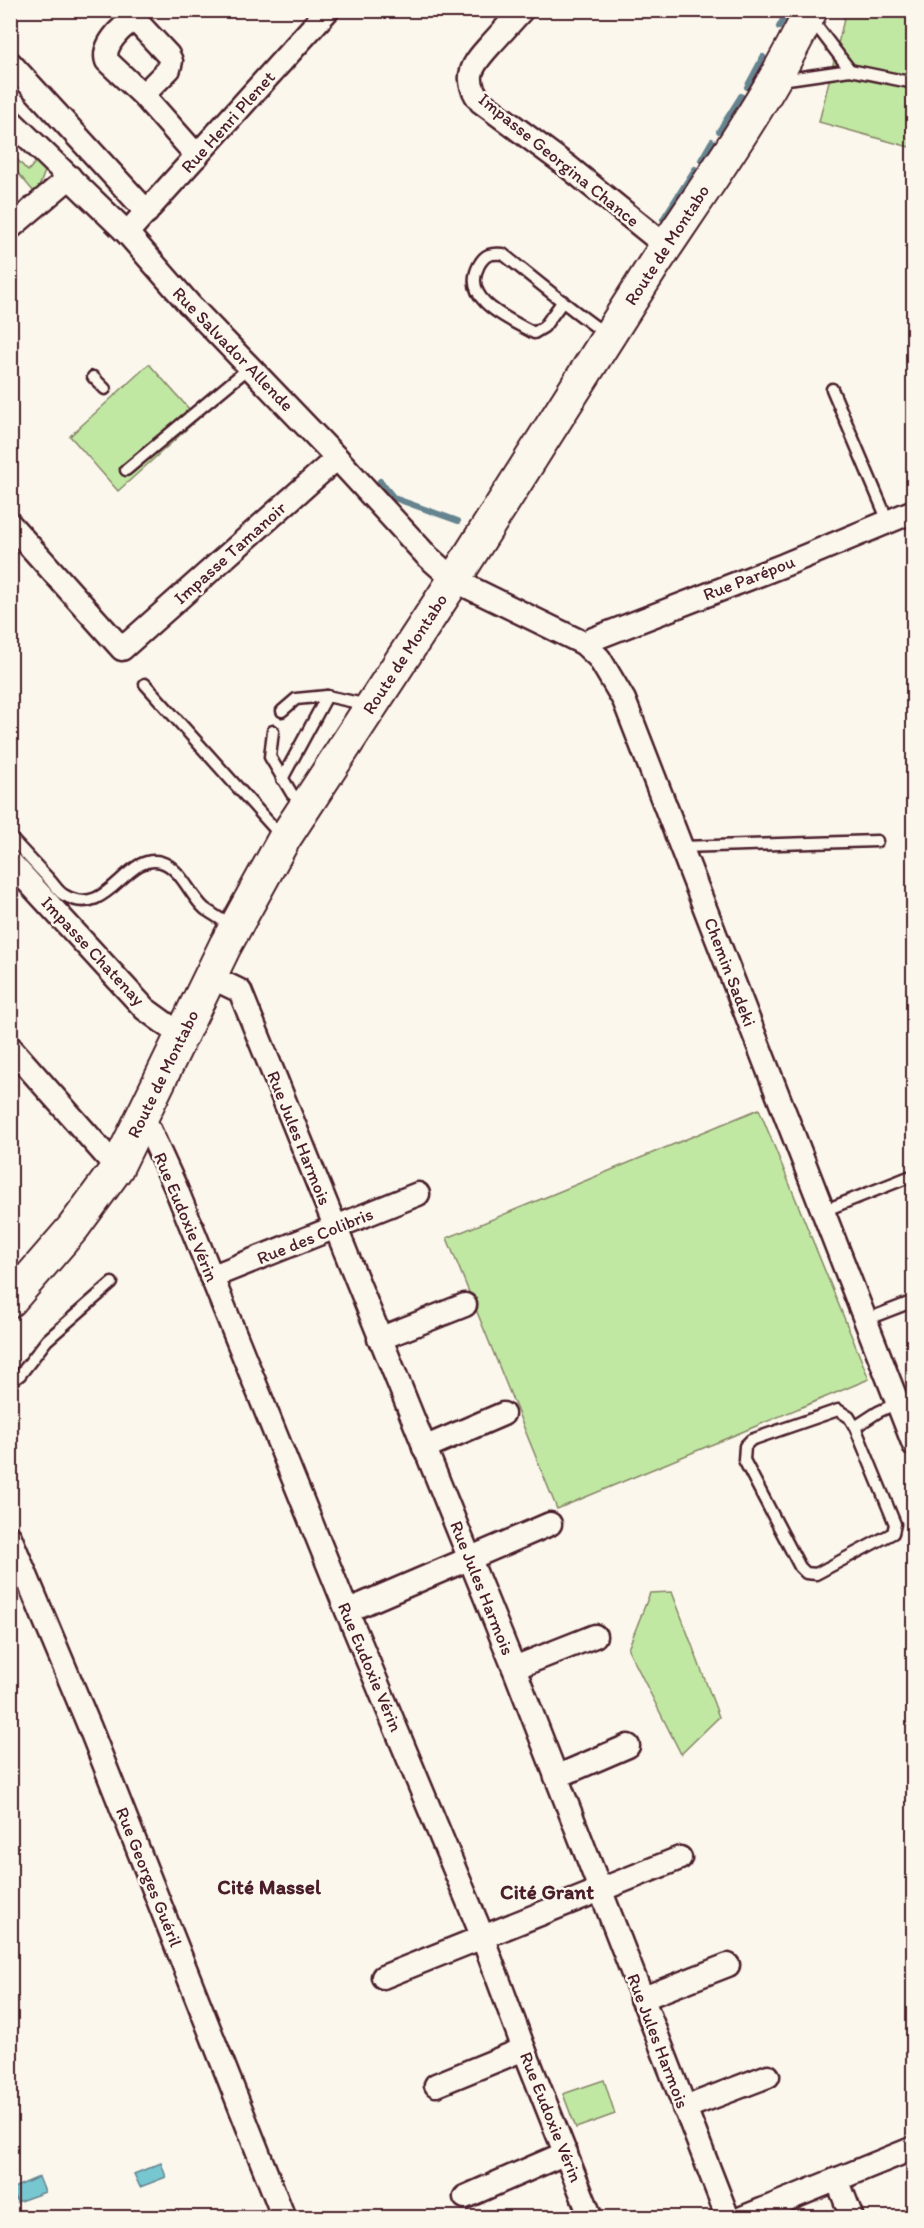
<svg xmlns="http://www.w3.org/2000/svg" width="924" height="2228" viewBox="0 0 924 2228" font-family="Itim,sans-serif">
	<style>
		.green { fill: #c1e8a3; stroke: #868467; stroke-width: 1.5 }
		.water { fill: #77c7d1; stroke: #65848f; stroke-width: 1.5 }
		.lines { fill: none; stroke-linecap: round; stroke-linejoin: round }
		.stream { stroke: #65848f; stroke-width: 6 }
		.service-casing { stroke: #4a1f2b; stroke-width: 15 }
		.minor-casing { stroke: #4a1f2b; stroke-width: 27 }
		.secondary-casing { stroke: #4a1f2b; stroke-width: 36 }
		.service { stroke: #fbf7ec; stroke-width: 10 }
		.minor { stroke: #fbf7ec; stroke-width: 22 }
		.secondary { stroke: #fbf7ec; stroke-width: 32 }
		.labels { text-anchor: middle; dominant-baseline: central; stroke-width: 5; stroke-linejoin: round; paint-order: stroke }
		.street-label { font-size: 18px; fill: #4a1f2b; stroke: #fbf7ec }
		.quarter-label { font-size: 21px; font-weight: bold; fill: #4a1f2b; stroke: #fbf7ec }
	</style>
	<rect width="100%" height="100%" fill="#fbf7ec"/>
	<filter id="ink" filterUnits="userSpaceOnUse"><feTurbulence type="fractalNoise" baseFrequency=".0167" numOctaves="2"/><feDisplacementMap in="SourceGraphic" scale="12" xChannelSelector="R" yChannelSelector="G"/><feConvolveMatrix kernelMatrix="1 2 1 2 8 2 1 2 1" color-interpolation-filters="sRGB"/></filter>
	<g filter="url(#ink)">
		<!-- green -->
		<g class="green">
			<path d="M846,11H913V148L819,122Z"/>
			<path d="M10,152L28,171L37,160L45,171L39,187L34,192L11,165Z"/>
			<path d="M149,364L198,419L118,491L70,436Z"/>
			<path d="M759,1109L869,1379L557,1509L447,1238Z"/>
			<path d="M672,1592L719,1717L681,1754L628,1649L650,1593Z"/>
			<path d="M604,2080L615,2114L576,2128L563,2094Z"/>
		</g>
		<!-- water -->
		<g class="water">
			<path d="M161,2163L166,2177L140,2187L134,2174Z"/>
			<path d="M39,2177L45,2192L17,2202L11,2189Z"/>
		</g>
		<g class="lines">
			<!-- stream -->
			<g class="stream">
				<path d="M779,27L788,10"/>
				<path d="M747,87L763,57"/>
				<path d="M719,131L741,96"/>
				<path d="M701,160L712,141"/>
				<path d="M663,219L695,169"/>
				<path d="M380,481L394,498L458,521"/>
			</g>
			<defs>
				<g id="service">
					<path d="M812,20L850,70"/>
					<path d="M781,80L850,70L914,83"/>
					<path d="M563,301L544,327L534,333C509,319 460,300 479,265C485,254 491,253 503,254C537,281 570,309 606,334"/>
					<path d="M93,377L105,389"/>
					<path d="M832,389L888,521"/>
					<path d="M126,470L250,367"/>
					<path d="M145,684L282,837"/>
					<path d="M282,711L296,699L327,696L368,705"/>
					<path d="M273,731L270,757L292,794L304,803"/>
					<path d="M282,779L327,696"/>
					<path d="M10,837C23,851 35,864 48,878C53,883 58,892 64,895C108,921 125,852 161,862C181,868 190,896 205,909C214,915 224,921 232,927"/>
					<path d="M681,847L877,841"/>
					<path d="M823,1211L914,1175"/>
					<path d="M865,1320L914,1301"/>
					<path d="M10,1382L20,1375L47,1340L112,1283"/>
					<path d="M838,1410L849,1417L855,1427L895,1524L893,1533L816,1574L806,1573L800,1567L744,1460L745,1446L751,1440Z"/>
					<path d="M855,1427L878,1412L897,1403"/>
				</g>
				<g id="minor">
					<path d="M522,10C512,21 503,31 493,42C475,62 460,76 481,102L566,165L666,246"/>
					<path d="M10,63L147,212"/>
					<path d="M143,95L169,69L171,61L168,55L139,24L132,21C120,28 102,46 107,61L143,95L197,156"/>
					<path d="M10,120L127,233L189,304L337,458L427,556L454,580L583,643L599,658L624,700L914,1445"/>
					<path d="M10,228L70,177"/>
					<path d="M127,233L328,10"/>
					<path d="M10,524L122,649L337,458"/>
					<path d="M583,643L784,565L914,511"/>
					<path d="M10,862L145,1009L181,1035"/>
					<path d="M211,977L240,991L514,1668L728,2218"/>
					<path d="M10,1047L117,1168"/>
					<path d="M139,1122L149,1129L175,1186L347,1611L479,1928L524,2049L591,2218"/>
					<path d="M211,1277L418,1194"/>
					<path d="M379,1339L465,1305"/>
					<path d="M424,1448L503,1414"/>
					<path d="M10,1537L90,1728L284,2218"/>
					<path d="M347,1611L550,1524"/>
					<path d="M514,1668L595,1636"/>
					<path d="M556,1777L628,1746"/>
					<path d="M383,1977L680,1858"/>
					<path d="M641,1999L728,1965"/>
					<path d="M436,2085L524,2049"/>
					<path d="M684,2108L768,2076"/>
					<path d="M837,2179L852,2218"/>
					<path d="M465,2197L566,2153"/>
					<path d="M742,2218L914,2148"/>
				</g>
				<path id="secondary" d="M10,1301L73,1228L117,1168L225,946L284,839L454,580L653,266C708,183 768,100 811,10"/>
			</defs>
			<!-- service casing -->
			<use href="#service" class="service-casing"/>
			<!-- minor casing -->
			<use href="#minor" class="minor-casing"/>
			<!-- secondary casing -->
			<use href="#secondary" class="secondary-casing"/>
			<!-- service -->
			<use href="#service" class="service"/>
			<!-- minor -->
			<use href="#minor" class="minor"/>
			<!-- secondary -->
			<use href="#secondary" class="secondary"/>
		</g>
	</g>
	<g class="labels">
		<!-- street labels -->
		<g class="street-label">
			<text transform="translate(228 122) rotate(-48)">Rue Henri Plenet</text>
			<text transform="translate(559 160) rotate(39)">Impasse Georgina Chance</text>
			<text transform="translate(667 245) rotate(-57)">Route de Montabo</text>
			<text transform="translate(233 349) rotate(46)">Rue Salvador Allende</text>
			<text transform="translate(230 553) rotate(-42)">Impasse Tamanoir</text>
			<text transform="translate(749 578) rotate(-21)">Rue Parépou</text>
			<text transform="translate(405 654) rotate(-57)">Route de Montabo</text>
			<text transform="translate(93 951) rotate(47)">Impasse Chatenay</text>
			<text transform="translate(730 972) rotate(69)">Chemin Sadeki</text>
			<text transform="translate(163 1074) rotate(-64)">Route de Montabo</text>
			<text transform="translate(299 1138) rotate(68)">Rue Jules Harmois</text>
			<text transform="translate(186 1217) rotate(67)">Rue Eudoxie Vérin</text>
			<text transform="translate(315 1236) rotate(-22)">Rue des Colibris</text>
			<text transform="translate(482 1588) rotate(68)">Rue Jules Harmois</text>
			<text transform="translate(370 1667) rotate(67)">Rue Eudoxie Vérin</text>
			<text transform="translate(149 1877) rotate(68)">Rue Georges Guéril</text>
			<text transform="translate(658 2041) rotate(69)">Rue Jules Harmois</text>
			<text transform="translate(551 2117) rotate(68)">Rue Eudoxie Vérin</text>
		</g>
		<!-- quarter labels -->
		<g class="quarter-label">
			<text x="269" y="1886">Cité Massel</text>
			<text x="547" y="1891">Cité Grant</text>
		</g>
	</g>
	<!-- margin -->
	<rect width="924" height="2228" fill="none" stroke="#fbf7ec" stroke-width="36"/>
	<rect x="18" y="18" width="888" height="2192" fill="none" stroke="#4a1f2b" stroke-width="2" filter="url(#ink)"/>
</svg>
